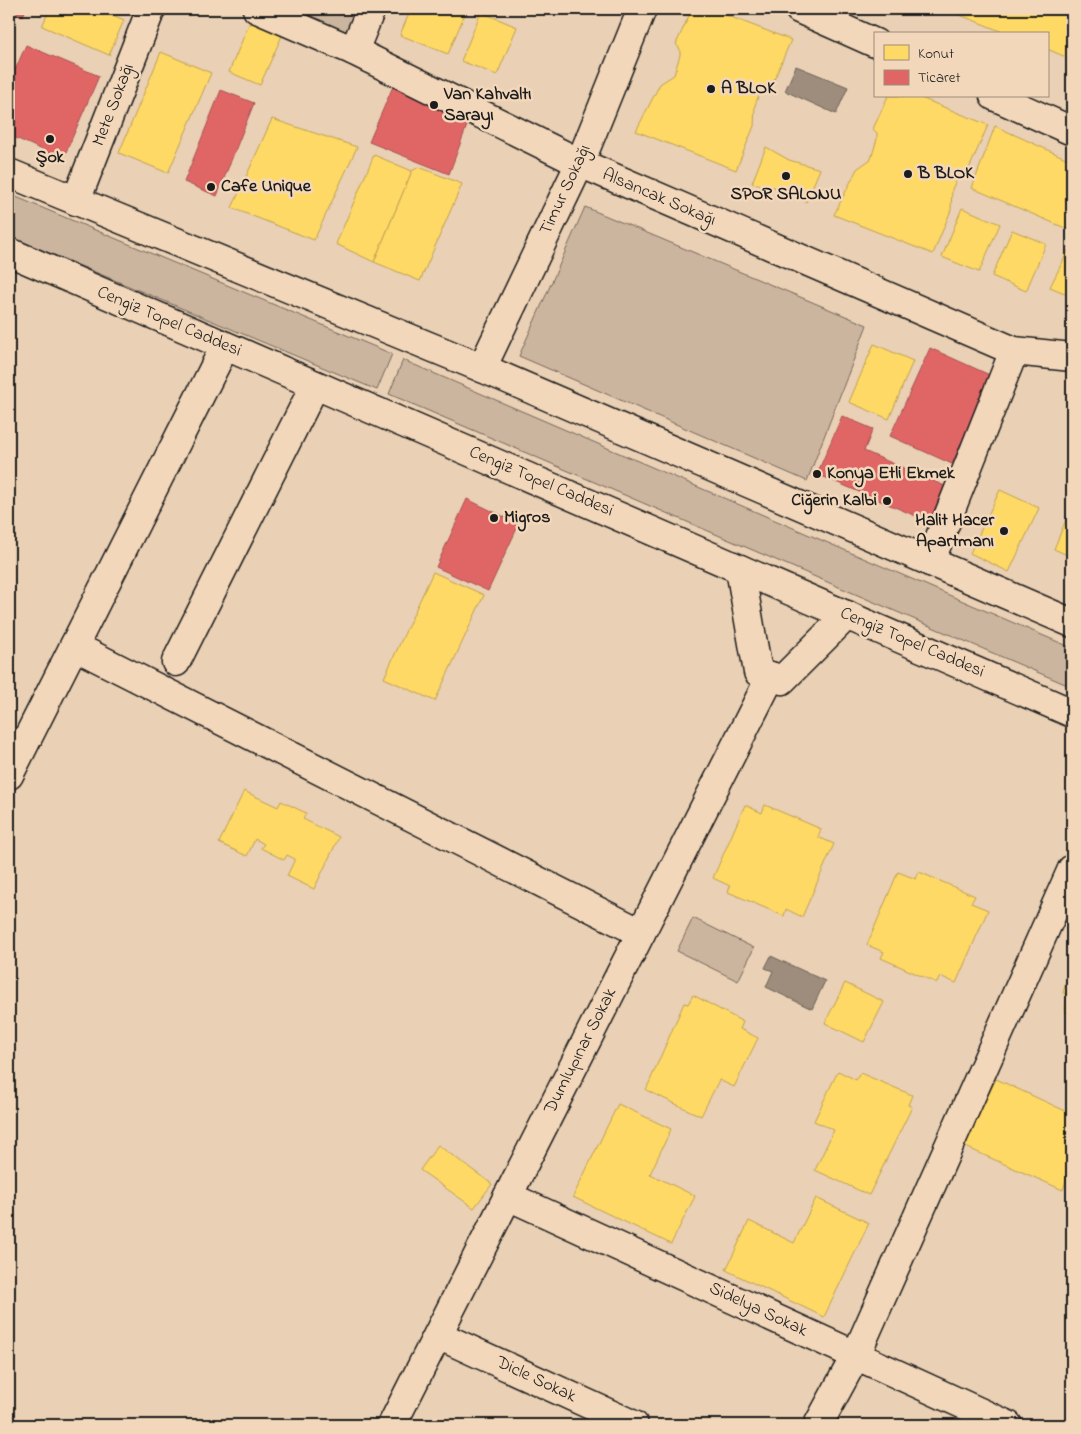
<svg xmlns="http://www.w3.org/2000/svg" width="1081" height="1434" viewBox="0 0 1081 1434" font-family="'Indie Flower',sans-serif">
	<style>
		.green { fill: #ccb59e; stroke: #74685d }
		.water { fill: #9e8d7c; stroke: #6a6056 }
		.homes { fill: #ffd966; stroke: #bba050 }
		.shops { fill: #e06666; stroke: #a55050 }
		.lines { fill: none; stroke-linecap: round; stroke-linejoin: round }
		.street-casing { stroke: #1c1c1c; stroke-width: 31 }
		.secondary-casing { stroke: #1c1c1c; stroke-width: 31 }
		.primary-casing { stroke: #1c1c1c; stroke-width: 31 }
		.street { stroke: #f3d7ba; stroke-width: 28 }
		.secondary { stroke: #f3d7ba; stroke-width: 28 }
		.primary { stroke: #f3d7ba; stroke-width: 28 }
		.poi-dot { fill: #1c1c1c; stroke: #f3d7ba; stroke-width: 2 }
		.labels { text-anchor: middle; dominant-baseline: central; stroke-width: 5; stroke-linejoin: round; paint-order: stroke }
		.poi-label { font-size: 18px; font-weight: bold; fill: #1c1c1c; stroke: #f3d7ba; text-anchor: start }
		.street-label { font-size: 18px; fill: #1c1c1c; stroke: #f3d7ba }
	</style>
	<rect width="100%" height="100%" fill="#ead0b4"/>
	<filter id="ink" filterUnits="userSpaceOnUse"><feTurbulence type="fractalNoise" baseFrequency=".02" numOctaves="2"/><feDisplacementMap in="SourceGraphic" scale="10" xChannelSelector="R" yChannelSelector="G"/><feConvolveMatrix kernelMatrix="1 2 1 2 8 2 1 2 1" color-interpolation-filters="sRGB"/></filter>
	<g filter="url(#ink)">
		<!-- green -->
		<g class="green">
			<path d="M283,9H364L352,38Z"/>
			<path d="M9,194L392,354L377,390L9,236Z"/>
			<path d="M585,207L867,325L807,481L519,356Z"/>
			<path d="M403,360L1072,648V687L389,394Z"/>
			<path d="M693,918L754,948L738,981L677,951Z"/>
		</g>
		<!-- water -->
		<g class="water">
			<path d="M796,66L848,87L836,114L785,91Z"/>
			<path d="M771,956L825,981L812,1009L766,987L773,971L765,968Z"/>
		</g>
		<!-- homes -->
		<g class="homes">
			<path d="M50,9H99L124,20L109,55L42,26Z"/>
			<path d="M411,9H467L448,54L400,35Z"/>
			<path d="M692,9H710L791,40L771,87L762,91L758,97L755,105L754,126L736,170L636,131L660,84L674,75L680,55V49L676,44Z"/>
			<path d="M945,9H1072V57L1071,59L1047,49V34H1008Z"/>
			<path d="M481,12L517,27L497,75L461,61Z"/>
			<path d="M252,17L284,31L260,85L229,72Z"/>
			<path d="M161,52L211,73L168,173L119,153Z"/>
			<path d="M888,96H916L988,125L968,171L959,175L952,189L951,210L933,254L834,215L857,169L871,159L877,139V133L873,129Z"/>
			<path d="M272,119L357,147L314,240L232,208Z"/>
			<path d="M995,126L1072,161V231L972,188Z"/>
			<path d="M766,147L789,160L820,169L806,202L795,194L779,188L752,183Z"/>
			<path d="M374,155L412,171L374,262L336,244Z"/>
			<path d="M419,167L462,184L420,281L374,262L412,171Z"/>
			<path d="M962,208L1000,224L979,272L942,257Z"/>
			<path d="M1012,230L1046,244L1026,291L992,276Z"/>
			<path d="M1072,243V296L1050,287Z"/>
			<path d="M874,344L913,361L889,419L849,402Z"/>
			<path d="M1000,490L1039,508L1009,572L970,553Z"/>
			<path d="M1072,505V557L1054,549Z"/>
			<path d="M433,572L484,595L435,701L384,678Z"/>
			<path d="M244,791L278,807L281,801L306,813L303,819L339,837L314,889L287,876L295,859L287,855L284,860L261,848L264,844L255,839L247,856L219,843Z"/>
			<path d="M745,805L762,813L765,805L821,829L818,837L834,844L802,917L786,909L784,916L728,892L730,886L713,878Z"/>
			<path d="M898,872L916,879L919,872L975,896L971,903L988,910L956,983L940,976L937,983L881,958L884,952L867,945Z"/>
			<path d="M1072,960V1013L1065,1012L1067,994L1063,993Z"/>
			<path d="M845,983L884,1002L864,1042L825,1023Z"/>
			<path d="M693,995L743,1022L740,1029L758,1038L734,1087L719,1080L701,1116L646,1090L684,1003L688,1004Z"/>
			<path d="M838,1071L856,1080L860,1073L912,1095L908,1105L912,1107L869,1195L815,1170L834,1130L814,1121Z"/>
			<path d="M996,1079L1072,1114V1173L1069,1171L1063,1190L959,1144L972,1110L979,1114Z"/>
			<path d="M618,1104L671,1129L650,1174L695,1196L671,1244L573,1197Z"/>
			<path d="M438,1145L492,1184L474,1208L420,1170Z"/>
			<path d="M816,1198L869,1223L824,1317L726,1270L749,1221L794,1243Z"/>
		</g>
		<!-- shops -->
		<g class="shops">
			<path d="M9,9H26L23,16Z"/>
			<path d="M26,45L99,76L63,159L9,135V84Z"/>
			<path d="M394,84L469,120L449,174L369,142Z"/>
			<path d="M221,90L254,103L217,196L184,182Z"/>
			<path d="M930,348L992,376L952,464L890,436Z"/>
			<path d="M842,416L873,429L864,451L945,486L930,522L817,474Z"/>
			<path d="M467,499L519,524L488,591L436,567Z"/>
		</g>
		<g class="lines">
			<defs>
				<g id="street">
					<path d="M257,9L354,51L580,163L1014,351L1072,357"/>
					<path d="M354,51L371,9"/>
					<path d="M76,201L151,9"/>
					<path d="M482,368L580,163L642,9"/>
					<path d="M930,562L1014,351"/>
					<path d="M740,569L758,672L782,680L847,615"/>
					<path d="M74,646L641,933"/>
					<path d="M176,662L315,385"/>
					<path d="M9,775L225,346"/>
					<path d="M508,1196L1008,1425"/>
					<path d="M438,1335L634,1425"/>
					<path d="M392,1425L771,676"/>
					<path d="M818,1425L856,1355L1072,869"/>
				</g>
				<g id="secondary">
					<path d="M799,9L875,43"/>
					<path d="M994,96L1072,131"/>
				</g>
				<g id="primary">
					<path d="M9,173L482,368L1072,623"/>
					<path d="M9,252L1072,713"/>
				</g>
			</defs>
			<!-- street casing -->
			<use href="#street" class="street-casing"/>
			<!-- secondary casing -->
			<use href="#secondary" class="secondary-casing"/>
			<!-- primary casing -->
			<use href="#primary" class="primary-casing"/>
			<!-- street -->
			<use href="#street" class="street"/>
			<!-- secondary -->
			<use href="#secondary" class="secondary"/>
			<!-- primary -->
			<use href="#primary" class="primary"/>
		</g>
	</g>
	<!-- markers -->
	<g class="poi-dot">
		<circle cx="711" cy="89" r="5"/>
		<circle cx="434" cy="105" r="5"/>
		<circle cx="50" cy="139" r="5"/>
		<circle cx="908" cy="174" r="5"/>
		<circle cx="786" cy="176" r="5"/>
		<circle cx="211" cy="187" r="5"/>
		<circle cx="817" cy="474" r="5"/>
		<circle cx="887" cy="501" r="5"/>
		<circle cx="494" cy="518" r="5"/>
		<circle cx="1004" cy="531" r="5"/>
	</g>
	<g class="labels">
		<!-- poi labels -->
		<g class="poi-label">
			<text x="721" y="89">A BLOK</text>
			<text x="444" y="95">Van Kahvaltı<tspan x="444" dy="21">Sarayı</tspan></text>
			<text x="50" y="158" text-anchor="middle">Şok</text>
			<text x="918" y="174">B BLOK</text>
			<text x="221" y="187">Cafe Unique</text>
			<text x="786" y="195" text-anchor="middle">SPOR SALONU</text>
			<text x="827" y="474">Konya Etli Ekmek</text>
			<text x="877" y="501" text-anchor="end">Ciğerin Kalbi</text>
			<text x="504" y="518">Migros</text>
			<text x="994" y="521" text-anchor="end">Halit Hacer<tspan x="994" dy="21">Apartmanı</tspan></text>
		</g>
		<!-- street labels -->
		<g class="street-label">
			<text transform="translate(114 105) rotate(-69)">Mete Sokağı</text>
			<text transform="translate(566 190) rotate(-65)">Timur Sokağı</text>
			<text transform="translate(659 198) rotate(23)">Alsancak Sokağı</text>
			<text transform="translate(169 322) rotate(23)">Cengiz Topel Caddesi</text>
			<text transform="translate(541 482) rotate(23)">Cengiz Topel Caddesi</text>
			<text transform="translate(912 643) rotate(23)">Cengiz Topel Caddesi</text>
			<text transform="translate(581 1051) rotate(-63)">Dumlupınar Sokak</text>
			<text transform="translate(758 1310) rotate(25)">Sidelya Sokak</text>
			<text transform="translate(536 1380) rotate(25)">Dicle Sokak</text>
		</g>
	</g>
	<!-- margin -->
	<rect width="1081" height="1434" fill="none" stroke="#f3d7ba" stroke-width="30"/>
	<rect x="15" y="15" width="1051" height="1404" fill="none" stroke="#1c1c1c" stroke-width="2" filter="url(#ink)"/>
	<!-- legend -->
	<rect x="874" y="32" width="175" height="65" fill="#f3d7ba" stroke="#9d8c7b"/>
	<rect x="884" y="45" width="25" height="15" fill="#ffd966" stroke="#9d8c7b"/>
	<text x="918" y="58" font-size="15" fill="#1c1c1c">Konut</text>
	<rect x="884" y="70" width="25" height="15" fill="#e06666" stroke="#9d8c7b"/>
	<text x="918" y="82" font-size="15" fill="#1c1c1c">Ticaret</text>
</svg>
